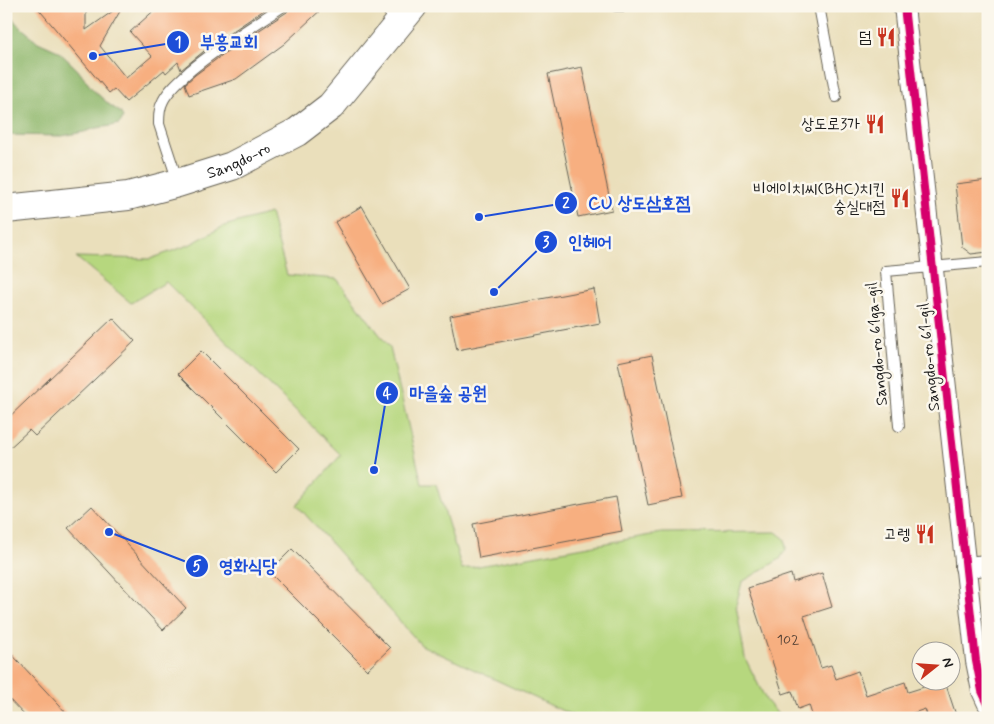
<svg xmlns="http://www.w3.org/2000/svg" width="994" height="724" viewBox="0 0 994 724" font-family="Mynerve,'Poor Story',sans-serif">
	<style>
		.green { fill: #b6d77e; stroke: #697a4d }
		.forest { fill: #90b86d; stroke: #566a44 }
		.building { fill: #f7af80 }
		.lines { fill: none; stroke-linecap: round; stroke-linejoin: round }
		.lane-casing { stroke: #646054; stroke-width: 12 }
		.street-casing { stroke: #646054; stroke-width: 22 }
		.primary-casing { stroke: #646054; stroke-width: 30 }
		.lane { stroke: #fff; stroke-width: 10 }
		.street { stroke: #fff; stroke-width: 20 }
		.primary { stroke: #fff; stroke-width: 28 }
		.cycleway-casing { stroke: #fbf7ec; stroke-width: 11 }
		.cycleway { stroke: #d6006c; stroke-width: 8 }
		.labels { text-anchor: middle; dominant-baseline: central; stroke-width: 5; stroke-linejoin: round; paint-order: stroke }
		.number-label { font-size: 14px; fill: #534135 }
		.poi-label { font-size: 16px; fill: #1c1c1c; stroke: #fbf7ec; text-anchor: end }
		.street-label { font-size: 16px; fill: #1c1c1c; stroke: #fbf7ec }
		.leader { fill: none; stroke: #1d4ed8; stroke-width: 2 }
		.callout-dot { fill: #1d4ed8; stroke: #fbf7ec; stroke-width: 2 }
		.mark-label { font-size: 15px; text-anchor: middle; font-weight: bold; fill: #fff }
		.callout-label { font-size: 18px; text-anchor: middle; font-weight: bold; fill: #1d4ed8; stroke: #fbf7ec; stroke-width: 5; stroke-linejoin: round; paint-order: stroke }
	</style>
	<rect width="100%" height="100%" fill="#fbf7ec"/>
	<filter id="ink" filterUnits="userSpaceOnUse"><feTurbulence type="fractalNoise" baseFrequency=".02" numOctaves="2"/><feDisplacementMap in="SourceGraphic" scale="10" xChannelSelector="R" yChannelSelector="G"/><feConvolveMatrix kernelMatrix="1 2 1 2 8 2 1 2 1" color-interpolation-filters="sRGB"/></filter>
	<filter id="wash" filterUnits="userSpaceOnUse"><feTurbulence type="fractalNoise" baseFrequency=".0096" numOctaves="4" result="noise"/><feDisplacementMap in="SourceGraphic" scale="20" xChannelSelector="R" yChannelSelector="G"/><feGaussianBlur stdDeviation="1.12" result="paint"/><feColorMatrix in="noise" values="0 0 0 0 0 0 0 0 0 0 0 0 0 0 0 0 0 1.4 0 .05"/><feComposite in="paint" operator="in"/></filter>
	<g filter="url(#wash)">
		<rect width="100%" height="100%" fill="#eadfbb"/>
		<!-- green -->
		<path class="green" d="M270,213L287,275L337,279L390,348L422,484H436L462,569L662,533L776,532L785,539L786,549L780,559L742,582L736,605L745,658L766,700L781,718H578L421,645L297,505L341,455L166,282L131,303L76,257L150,259L189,245L224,226Z"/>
		<!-- forest -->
		<path class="forest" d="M6,8L16,23L38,42L58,51L77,69L93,90L111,106L120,112L123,117L121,122L119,124L111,126L96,128L84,132L62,136L6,135Z"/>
		<g id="blocks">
			<!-- building -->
			<g class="building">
				<path d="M36,6H86V30L120,6H123L100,46L126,78L152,56L130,32L159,6H270L209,47L181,70L178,62L166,73L164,70L126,102L114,89L109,93Z"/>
				<path d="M290,6H325L284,44L236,79L189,95L185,84L195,75L229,50L287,12Z"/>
				<path d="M582,67L612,210L578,217L548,74Z"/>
				<path d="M988,180V252L971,254L962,247L955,184Z"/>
				<path d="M362,206L410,289L382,304L335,222Z"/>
				<path d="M594,289L600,323L457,350L450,316Z"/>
				<path d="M113,318L135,341L35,436L29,430L6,451V420Z"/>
				<path d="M201,351L299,449L276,472L178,374Z"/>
				<path d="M652,355L682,498L648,505L618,362Z"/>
				<path d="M616,497L622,531L479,558L473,524Z"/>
				<path d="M92,506L186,608L163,630L68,528Z"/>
				<path d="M292,549L390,648L367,670L269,572Z"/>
				<path d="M822,573L832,607L804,616L821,668L831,665L836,679L858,671L866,695L905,682L908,692L940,682H945L957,718H928L925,709L899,718H813L809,705L798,709L792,691L783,694L748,588L791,574L793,582Z"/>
				<path d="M6,648L71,718H27L6,696Z"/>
			</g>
		</g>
	</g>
	<g filter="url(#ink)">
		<use href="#blocks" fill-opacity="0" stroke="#646054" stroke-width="1"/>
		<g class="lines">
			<defs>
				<g id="lane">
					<path d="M385,6L397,24"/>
					<path d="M616,6H624"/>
					<path d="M819,6L836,97"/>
					<path d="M178,182L159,124C159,116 159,108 163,101C169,89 181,79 191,70C220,46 252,27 283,6"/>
					<path d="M899,426L886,271L988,262"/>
				</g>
				<g id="street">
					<path d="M904,6L976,661L982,691L988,704"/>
					<path d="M965,567L988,565"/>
				</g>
				<g id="primary">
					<path id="s1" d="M6,209L128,196L178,183L232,166L297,132L331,106L413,6"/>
				</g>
			</defs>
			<!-- lane casing -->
			<use href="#lane" class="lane-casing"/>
			<!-- street casing -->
			<use href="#street" class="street-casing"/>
			<!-- primary casing -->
			<use href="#primary" class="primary-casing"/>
			<!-- lane -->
			<use href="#lane" class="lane"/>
			<!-- street -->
			<use href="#street" class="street"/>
			<!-- primary -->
			<use href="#primary" class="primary"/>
			<defs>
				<path id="cycleway" d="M904,6L976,661L982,691L988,704"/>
			</defs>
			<!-- cycleway casing -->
			<use href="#cycleway" class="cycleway-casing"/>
			<!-- cycleway -->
			<use href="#cycleway" class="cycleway"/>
		</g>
	</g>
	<!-- icons -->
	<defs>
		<symbol id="restaurant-bare" viewBox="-9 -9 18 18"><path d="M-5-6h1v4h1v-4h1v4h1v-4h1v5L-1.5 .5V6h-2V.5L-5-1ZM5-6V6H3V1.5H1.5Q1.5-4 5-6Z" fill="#c8321e" stroke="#fbf7ec" stroke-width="2.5" paint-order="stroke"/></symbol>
	</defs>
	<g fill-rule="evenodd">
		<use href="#restaurant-bare" x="872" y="23" width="28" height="28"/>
		<use href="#restaurant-bare" x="861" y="110" width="28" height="28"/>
		<use href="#restaurant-bare" x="886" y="184" width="28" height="28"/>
		<use href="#restaurant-bare" x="911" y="520" width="28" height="28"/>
	</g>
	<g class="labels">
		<!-- number labels -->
		<g class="number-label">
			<text x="788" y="640">102</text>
		</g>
		<!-- poi labels -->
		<g class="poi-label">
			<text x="871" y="37">덤</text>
			<text x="860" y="124">상도로3가</text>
			<text x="885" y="189">비에이치씨(BHC)치킨<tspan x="885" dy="18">숭실대점</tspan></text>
			<text x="910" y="534">고렝</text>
		</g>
		<!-- street labels -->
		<g class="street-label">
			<text stroke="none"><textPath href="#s1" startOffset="239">Sangdo-ro</textPath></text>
			<text transform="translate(877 344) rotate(-95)">Sangdo-ro 61ga-gil</text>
			<text transform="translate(929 357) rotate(-96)">Sangdo-ro 61-gil</text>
		</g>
	</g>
	<!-- callouts -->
	<path class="leader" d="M93 56L178 42M479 217L566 203M494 292L546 242M374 470L387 393M109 532L197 566"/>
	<g class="callout-dot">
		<circle cx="93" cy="56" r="5"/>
		<circle cx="479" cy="217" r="5"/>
		<circle cx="494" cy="292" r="5"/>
		<circle cx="374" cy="470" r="5"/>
		<circle cx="109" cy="532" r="5"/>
		<circle cx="178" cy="42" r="12"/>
		<circle cx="566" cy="203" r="12"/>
		<circle cx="546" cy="242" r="12"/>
		<circle cx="387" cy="393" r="12"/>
		<circle cx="197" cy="566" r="12"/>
	</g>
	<g class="mark-label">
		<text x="178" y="47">1</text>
		<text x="566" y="208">2</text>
		<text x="546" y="247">3</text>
		<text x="387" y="398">4</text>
		<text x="197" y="571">5</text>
	</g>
	<g class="callout-label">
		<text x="229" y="48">부흥교회</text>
		<text x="639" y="209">CU 상도삼호점</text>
		<text x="590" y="248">인헤어</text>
		<text x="448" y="399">마을숲 공원</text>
		<text x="248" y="572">영화식당</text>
	</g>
	<!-- margin -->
	<rect width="994" height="724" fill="none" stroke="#fbf7ec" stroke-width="25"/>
	<!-- north arrow -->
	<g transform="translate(936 666) rotate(73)"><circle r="24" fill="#fbf7ec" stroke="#a29f99"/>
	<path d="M0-4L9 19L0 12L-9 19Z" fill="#c8321e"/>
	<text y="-8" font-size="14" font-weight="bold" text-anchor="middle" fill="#1c1c1c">N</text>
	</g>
</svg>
